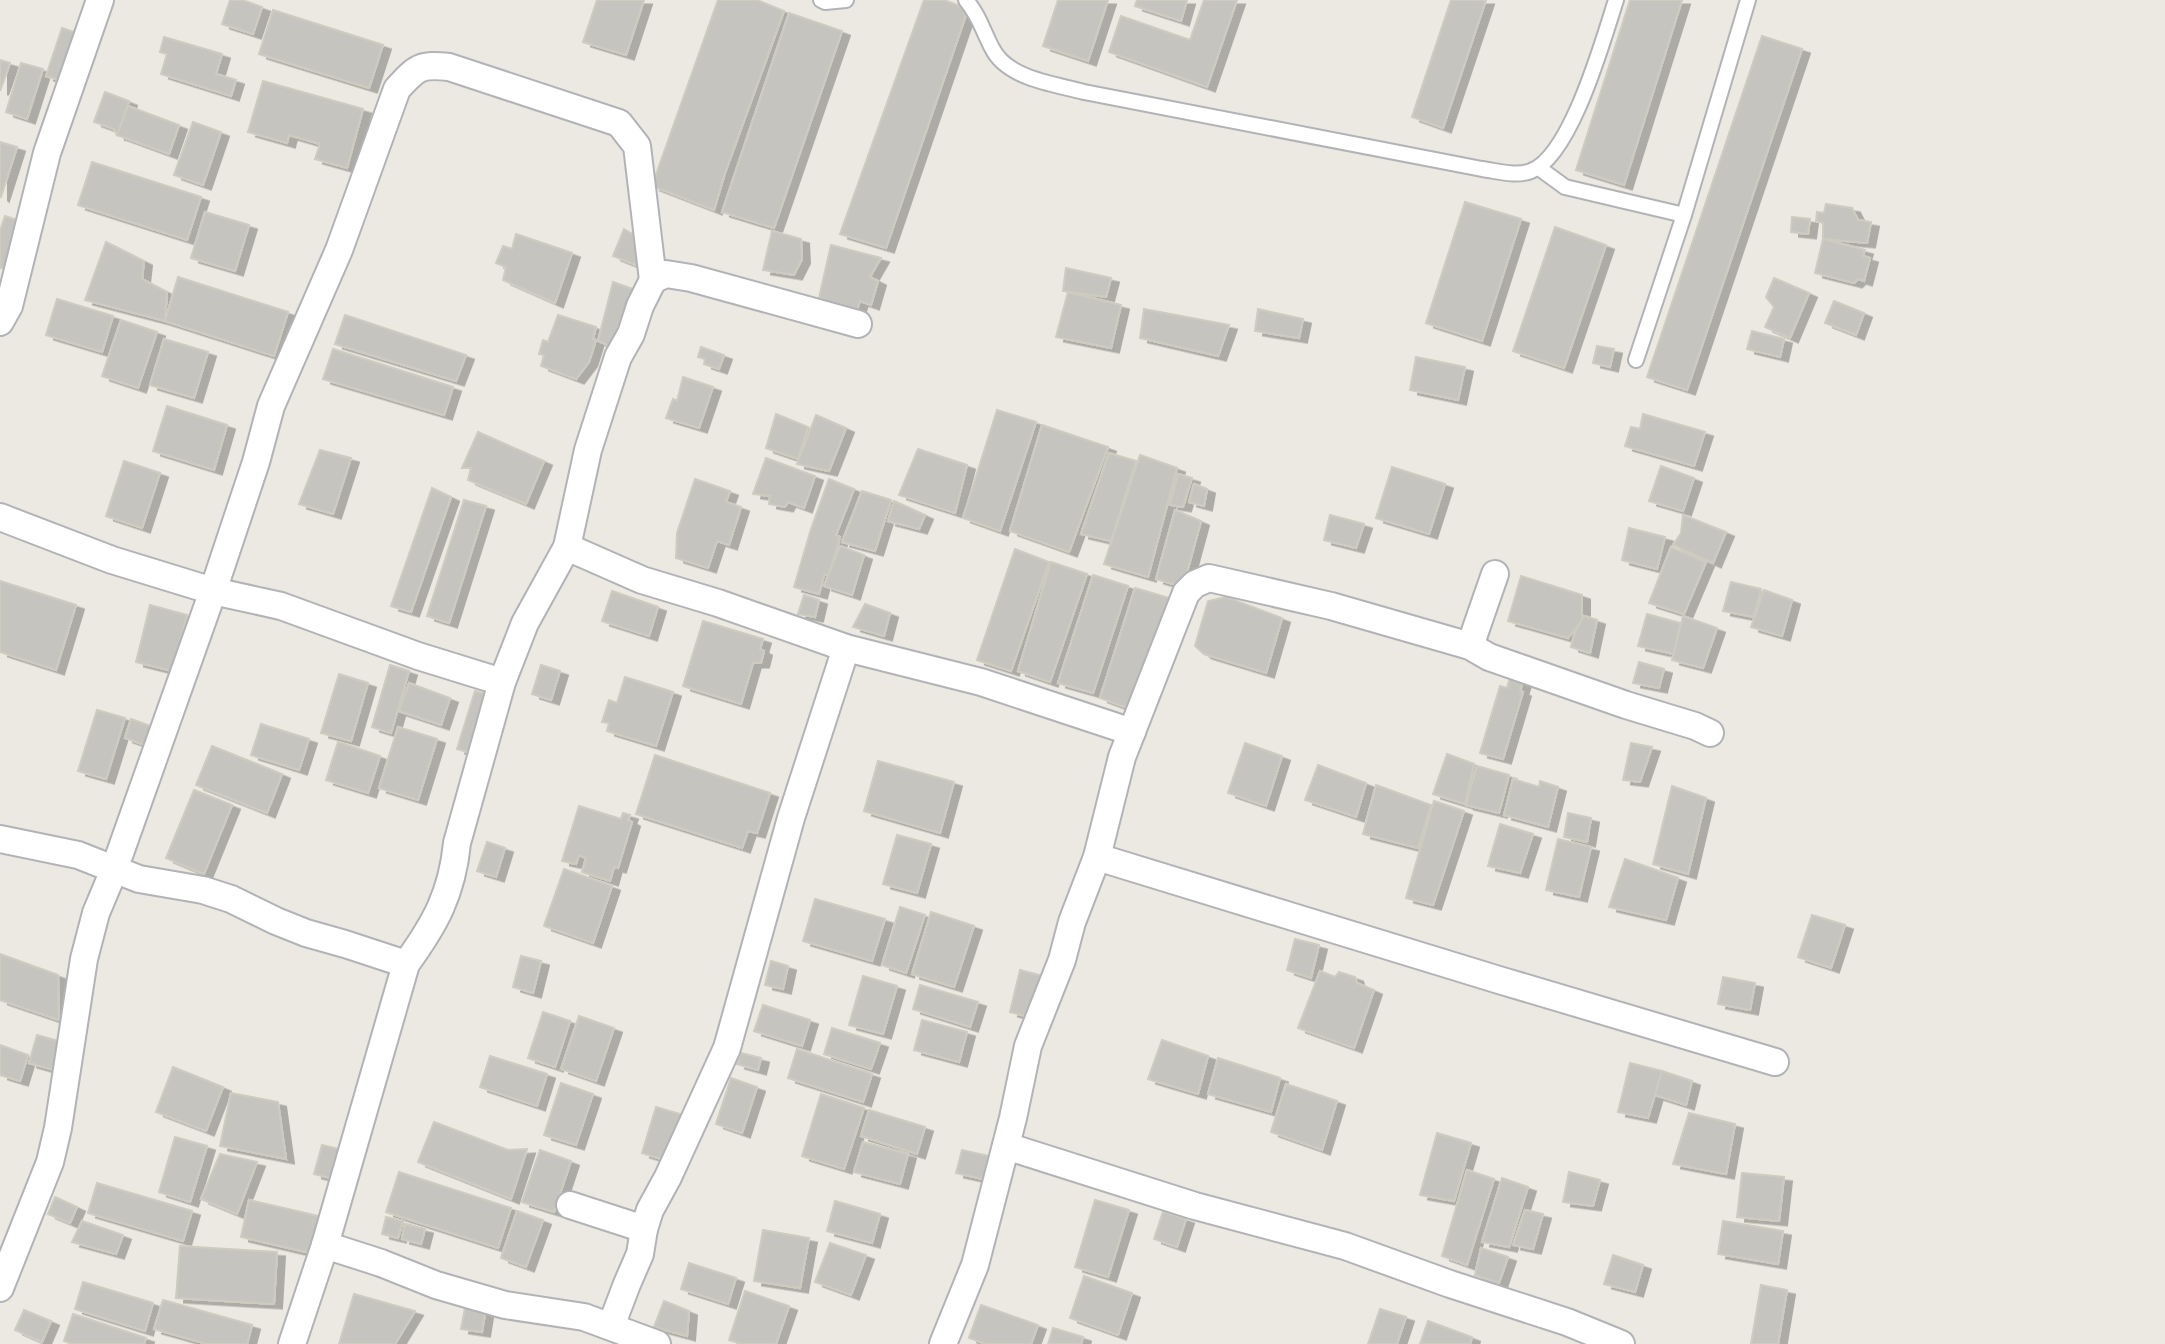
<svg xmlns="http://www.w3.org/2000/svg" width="2165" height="1344" viewBox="0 0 2165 1344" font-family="Commissioner,sans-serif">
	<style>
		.building { fill: #c6c4be; stroke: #cecbc1; stroke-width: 2; filter: url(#shadow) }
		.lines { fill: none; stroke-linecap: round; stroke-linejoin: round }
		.service-casing { stroke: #b2b3b7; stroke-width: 18 }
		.minor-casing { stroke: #b2b3b7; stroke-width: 30 }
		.service { stroke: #fff; stroke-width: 14 }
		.minor { stroke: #fff; stroke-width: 26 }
	</style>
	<defs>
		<filter id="shadow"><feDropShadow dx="8" dy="4.5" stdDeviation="0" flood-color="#0004"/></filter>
	</defs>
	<rect width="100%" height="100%" fill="#ebe9e1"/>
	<!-- building -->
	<g class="building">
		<path d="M230,0H242L262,7L253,34L222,24Z"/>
		<path d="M597,0H644L626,55L583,42Z"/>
		<path d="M718,0H757L784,11L725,173L714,210L652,186Z"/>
		<path d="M924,0H944L968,9L886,248L840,234Z"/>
		<path d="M1058,0H1108L1088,61L1043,46Z"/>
		<path d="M1137,0H1187L1181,21L1135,6Z"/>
		<path d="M1204,0H1237L1207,87L1109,52L1121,16L1190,40Z"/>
		<path d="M1451,0H1486L1443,128L1412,117Z"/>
		<path d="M1630,0H1682L1624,185L1576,170Z"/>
		<path d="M273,10L383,45L369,88L259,54Z"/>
		<path d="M789,13L842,31L774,228L722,212Z"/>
		<path d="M62,28L77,33L62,81L46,76Z"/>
		<path d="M1762,36L1802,49L1687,390L1647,377Z"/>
		<path d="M164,37L222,54L216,74L236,80L231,96L161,74L167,54L160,52Z"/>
		<path d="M0,60L10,63L0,91Z"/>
		<path d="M21,63L43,69L27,119L6,112Z"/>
		<path d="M263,81L363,109L347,168L315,159L320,144L289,135L287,143L248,132Z"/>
		<path d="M105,92L129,101L117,135L114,129L94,122Z"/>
		<path d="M128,106L179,125L169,154L117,135Z"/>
		<path d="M193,122L221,132L203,185L174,175Z"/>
		<path d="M0,142L17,147L1,197L0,196Z"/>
		<path d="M92,162L201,197L187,240L78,205Z"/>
		<path d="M1465,202L1521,219L1482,341L1426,323Z"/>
		<path d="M1826,204L1852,208L1858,220L1871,222L1867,243L1823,239V223L1816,221L1817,212L1824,213Z"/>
		<path d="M205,212L249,225L235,271L191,258Z"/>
		<path d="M5,216L20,221L5,269L0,268V231Z"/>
		<path d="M1792,217L1810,219L1808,234L1791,232Z"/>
		<path d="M1555,227L1606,245L1564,368L1513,351Z"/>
		<path d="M624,229L647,243L636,265L613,256Z"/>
		<path d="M772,231L801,239L802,259L794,275L763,270Z"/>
		<path d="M516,234L572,253L555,303L503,280L506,267L496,263L503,246L512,249Z"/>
		<path d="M1823,239L1865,250L1863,256L1870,258L1864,281L1858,279L1854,283L1815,273Z"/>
		<path d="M106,242L144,261L142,279L167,292L165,321L85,300Z"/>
		<path d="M831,245L881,258L870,277L878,281L871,305L860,301L856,313L819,298Z"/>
		<path d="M1066,268L1111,278L1106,297L1063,291Z"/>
		<path d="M178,277L288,312L274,356L165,321Z"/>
		<path d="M1774,278L1809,293L1790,338L1765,327L1774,307L1766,297Z"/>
		<path d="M613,282L636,290L615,348L598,341Z"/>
		<path d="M1068,292L1121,305L1111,348L1056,337Z"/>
		<path d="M57,299L113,316L102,352L46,335Z"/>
		<path d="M1834,301L1864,313L1856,335L1825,323Z"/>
		<path d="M1144,309L1229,325L1218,356L1140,338Z"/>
		<path d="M1258,309L1303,319L1299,338L1255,331Z"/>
		<path d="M345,315L466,355L456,381L335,344Z"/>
		<path d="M558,315L596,327L593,339L596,340L589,362L576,379L541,366L544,355L539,354L543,340L548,342Z"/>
		<path d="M121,320L157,332L138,388L102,376Z"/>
		<path d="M1752,331L1784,339L1780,357L1747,349Z"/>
		<path d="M164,339L208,352L194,398L150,385Z"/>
		<path d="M1597,346L1614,349L1610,367L1593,363Z"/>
		<path d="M701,347L724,355L719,369L704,364L705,359L698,357Z"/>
		<path d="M333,349L453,387L444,415L323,379Z"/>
		<path d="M1416,357L1465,367L1458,400L1410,390Z"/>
		<path d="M683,377L713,387L699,428L666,418L673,399L677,401Z"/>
		<path d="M167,406L227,425L214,470L153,451Z"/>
		<path d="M997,410L1036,422L1000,531L963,518Z"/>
		<path d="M776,414L808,427L798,459L766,448Z"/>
		<path d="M1643,414L1705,432L1694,466L1625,446L1631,427L1640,429Z"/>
		<path d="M816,415L846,428L829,471L797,464Z"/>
		<path d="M1042,425L1108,447L1069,552L1010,531Z"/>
		<path d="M478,432L544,461L526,504L468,480L471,468H462Z"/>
		<path d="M918,449L967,465L955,513L899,495Z"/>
		<path d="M320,450L351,458L333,514L299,504Z"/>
		<path d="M1109,453L1136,461L1111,541L1081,534Z"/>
		<path d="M1140,455L1177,468L1148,577L1104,564Z"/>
		<path d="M766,458L815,476L804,508L788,502L785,507L769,504L770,496L753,494Z"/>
		<path d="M124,461L160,473L142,528L106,516Z"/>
		<path d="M1661,466L1694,478L1683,511L1649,501Z"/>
		<path d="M1392,467L1445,484L1429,534L1376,518Z"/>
		<path d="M1178,474L1192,478L1183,507L1170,505Z"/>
		<path d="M695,479L730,491L726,502L741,507L729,545L717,541L708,568L676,558L677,533Z"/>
		<path d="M829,479L854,489L836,535L840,537L829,575H824L819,594L794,587L811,529Z"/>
		<path d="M1194,484L1207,489L1204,506L1189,502Z"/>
		<path d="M432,488L451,497L411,612L391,606Z"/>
		<path d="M862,491L891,500L875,551L842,542Z"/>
		<path d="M464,500L486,506L449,623L427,616Z"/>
		<path d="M894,501L925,515L919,529L888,521Z"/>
		<path d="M1175,510L1201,521L1183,587L1156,579Z"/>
		<path d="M1330,515L1364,524L1356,548L1324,540Z"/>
		<path d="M1683,515L1726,532L1713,563L1673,545L1681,533Z"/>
		<path d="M1629,528L1665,537L1657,569L1622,560Z"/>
		<path d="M840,546L864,555L852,595L824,586Z"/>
		<path d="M1671,547L1706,562L1684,614L1649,603Z"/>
		<path d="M1015,549L1049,562L1011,671L977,660Z"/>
		<path d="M1051,562L1087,574L1050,682L1018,671Z"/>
		<path d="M1093,575L1128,586L1093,693L1058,683Z"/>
		<path d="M1521,576L1582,595V620L1568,638L1508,621Z"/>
		<path d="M0,581L76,605L56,670L0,652Z"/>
		<path d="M1731,582L1761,589L1754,617L1723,611Z"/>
		<path d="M1135,588L1169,598L1133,710L1100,698Z"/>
		<path d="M1764,590L1792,600L1782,636L1751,627Z"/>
		<path d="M612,591L658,607L649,636L602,621Z"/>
		<path d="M804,595L819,600L815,617L798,614Z"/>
		<path d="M1226,597L1282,618L1266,673L1204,654L1195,646L1208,601Z"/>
		<path d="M865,604L890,613L884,636L853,627Z"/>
		<path d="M150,605L187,615L172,671L136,662Z"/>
		<path d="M1647,614L1680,623L1674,654L1638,646Z"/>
		<path d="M1584,616L1597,620L1590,653L1571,647L1575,632Z"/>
		<path d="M1683,616L1717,628L1703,668L1672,660Z"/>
		<path d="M703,621L763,639L760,649L764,651L761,663H753L741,704L683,686Z"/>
		<path d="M1639,662L1664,669L1659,688L1633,683Z"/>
		<path d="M390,665L409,671L391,733L372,727Z"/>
		<path d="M541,665L560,671L551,700L532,694Z"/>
		<path d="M339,674L368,683L351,741L321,733Z"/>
		<path d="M625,677L673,692L656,746L607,731L609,723L602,722L609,700L617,703Z"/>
		<path d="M1510,677L1524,679L1520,691L1523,692L1503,759L1480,753L1500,686L1507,688Z"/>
		<path d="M409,683L450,698L441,725L399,711Z"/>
		<path d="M475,691L489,695L478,755L457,749Z"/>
		<path d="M97,710L125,718L106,779L78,771Z"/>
		<path d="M131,719L159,729L153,748L125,738Z"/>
		<path d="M261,724L309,739L299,770L251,755Z"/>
		<path d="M398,727L437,739L418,800L379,788Z"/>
		<path d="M338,742L380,756L368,793L326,780Z"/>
		<path d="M1245,743L1282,756L1266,806L1228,793Z"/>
		<path d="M1631,743L1652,747L1640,782L1623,780Z"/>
		<path d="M212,746L282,774L267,813L196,785Z"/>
		<path d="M1447,754L1474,764L1465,804L1433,794Z"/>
		<path d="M655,755L770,793L757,833L748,831L742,848L636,814Z"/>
		<path d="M878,761L954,782L940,833L864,811Z"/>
		<path d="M1318,765L1366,783L1356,817L1305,800Z"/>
		<path d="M1477,766L1509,775L1499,813L1466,805Z"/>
		<path d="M1513,779L1539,787L1540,781L1558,787L1548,827L1504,815Z"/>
		<path d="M1376,785L1431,805L1418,848L1363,834Z"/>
		<path d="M1672,786L1706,798L1688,874L1653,864Z"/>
		<path d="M194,790L232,805L204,874L166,858Z"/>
		<path d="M1434,801L1464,811L1433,905L1406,898Z"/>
		<path d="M579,806L621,819L623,813L630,815L628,820L632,822L618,868L614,867L610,881L582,872L586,858L579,855L576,864L562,861Z"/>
		<path d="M1568,813L1591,818L1587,842L1564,837Z"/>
		<path d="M1500,824L1533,834L1520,873L1488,866Z"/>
		<path d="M897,835L931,844L917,893L883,884Z"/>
		<path d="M1558,839L1591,847L1579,897L1546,890Z"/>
		<path d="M487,842L505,848L496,877L477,871Z"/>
		<path d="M1625,859L1678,878L1666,920L1609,907Z"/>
		<path d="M564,869L612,886L593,943L544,926Z"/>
		<path d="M815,899L885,919L872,961L803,941Z"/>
		<path d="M900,907L925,915L906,973L882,965Z"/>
		<path d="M931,912L974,926L954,987L912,974Z"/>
		<path d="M1812,915L1845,925L1831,968L1798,957Z"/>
		<path d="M1295,939L1319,945L1311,978L1287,970Z"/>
		<path d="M0,954L58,975L59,1020L0,1000Z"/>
		<path d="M521,956L541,961L533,993L513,987Z"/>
		<path d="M771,961L788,966L783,989L765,985Z"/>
		<path d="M1020,970L1043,976L1033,1018L1010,1012Z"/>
		<path d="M1320,971L1335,977L1339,972L1355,977L1357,983L1374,990L1354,1048L1298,1028Z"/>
		<path d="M863,976L897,986L883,1034L849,1025Z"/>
		<path d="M1723,977L1755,983L1750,1010L1718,1004Z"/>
		<path d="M920,985L978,1002L970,1027L913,1009Z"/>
		<path d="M763,1005L810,1020L802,1046L754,1031Z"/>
		<path d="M543,1012L570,1021L555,1067L528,1058Z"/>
		<path d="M579,1016L614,1028L596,1081L561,1069Z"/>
		<path d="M922,1020L967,1032L959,1062L914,1050Z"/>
		<path d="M832,1028L880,1043L871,1069L824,1054Z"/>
		<path d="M37,1035L62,1042L54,1070L29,1063Z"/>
		<path d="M1162,1040L1208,1056L1198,1094L1148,1079Z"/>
		<path d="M0,1045L28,1055L20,1081L0,1075Z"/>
		<path d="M797,1049L872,1074L863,1102L788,1078Z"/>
		<path d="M741,1053L761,1058L758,1070L737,1064Z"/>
		<path d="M490,1056L547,1074L537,1106L480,1087Z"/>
		<path d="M1218,1058L1280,1078L1271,1112L1208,1094Z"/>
		<path d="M1630,1063L1662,1071L1648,1118L1618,1112Z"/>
		<path d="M173,1067L223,1087L206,1131L156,1112Z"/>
		<path d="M1662,1071L1692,1081L1686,1105L1655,1095Z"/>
		<path d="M731,1078L757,1087L742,1133L716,1124Z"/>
		<path d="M561,1083L593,1094L576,1145L544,1135Z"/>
		<path d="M1286,1084L1337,1101L1322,1150L1271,1132Z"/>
		<path d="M231,1093L278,1102L286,1159L220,1146Z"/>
		<path d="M821,1094L864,1108L844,1169L802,1156Z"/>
		<path d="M656,1107L683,1115L668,1161L642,1153Z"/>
		<path d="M869,1110L925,1127L917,1154L861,1136Z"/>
		<path d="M1689,1113L1735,1124L1726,1174L1673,1164Z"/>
		<path d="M434,1122L508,1150L527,1149L511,1199L418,1162Z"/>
		<path d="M1437,1133L1471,1143L1454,1201L1420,1195Z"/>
		<path d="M175,1137L207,1146L190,1202L159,1192Z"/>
		<path d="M863,1142L908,1154L900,1184L854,1172Z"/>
		<path d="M322,1145L347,1151L339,1180L314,1174Z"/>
		<path d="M540,1150L571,1161L554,1212L522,1202Z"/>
		<path d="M962,1150L993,1157L987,1180L956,1173Z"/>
		<path d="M220,1154L257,1162L237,1214L201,1199Z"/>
		<path d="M1467,1170L1494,1179L1467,1265L1442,1256Z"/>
		<path d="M399,1172L511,1208L498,1248L386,1212Z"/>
		<path d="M1569,1172L1600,1180L1593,1206L1563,1202Z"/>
		<path d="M1742,1173L1784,1177L1779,1221L1737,1217Z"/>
		<path d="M1502,1178L1528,1187L1509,1247L1482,1242Z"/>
		<path d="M97,1183L192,1211L183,1241L88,1213Z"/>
		<path d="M55,1197L77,1207L70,1223L48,1214Z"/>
		<path d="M249,1200L327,1218L319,1255L241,1237Z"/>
		<path d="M1095,1200L1129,1210L1108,1277L1075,1267Z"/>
		<path d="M835,1201L880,1214L872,1243L827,1231Z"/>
		<path d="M1525,1210L1543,1214L1533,1249L1513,1245Z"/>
		<path d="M517,1211L543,1220L526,1267L501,1258Z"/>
		<path d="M1163,1212L1186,1219L1177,1247L1154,1239Z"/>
		<path d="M386,1217L403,1221L398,1238L382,1234Z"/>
		<path d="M82,1221L123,1235L116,1254L72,1242Z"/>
		<path d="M1723,1221L1783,1231L1778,1264L1718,1254Z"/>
		<path d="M405,1224L425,1229L421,1244L402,1239Z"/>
		<path d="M763,1230L809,1238L800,1288L754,1281Z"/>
		<path d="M830,1243L866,1255L851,1295L815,1282Z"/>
		<path d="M180,1246L277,1252L274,1304L176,1298Z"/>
		<path d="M1481,1248L1508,1257L1499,1283L1475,1275Z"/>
		<path d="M1613,1255L1643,1265L1635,1292L1604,1284Z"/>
		<path d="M689,1263L736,1278L728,1304L681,1289Z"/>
		<path d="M1084,1276L1132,1293L1118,1335L1070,1318Z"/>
		<path d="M83,1282L153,1303L145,1331L75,1309Z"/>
		<path d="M1761,1285L1787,1290L1778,1344H1751Z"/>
		<path d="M745,1291L789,1306L776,1344H742L729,1340Z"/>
		<path d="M354,1294L415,1311L395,1344H339Z"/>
		<path d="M163,1300L252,1325L247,1344H207L154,1329Z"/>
		<path d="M664,1301L689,1311L687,1336L654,1327Z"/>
		<path d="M466,1303L486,1307L482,1332L461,1329Z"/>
		<path d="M981,1305L1038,1325L1031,1344H986L969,1338Z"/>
		<path d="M1380,1309L1406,1317L1397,1344H1368Z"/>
		<path d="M24,1310L51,1321L42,1342L15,1330Z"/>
		<path d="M73,1314L146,1338L144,1344H72L64,1341Z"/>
		<path d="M1428,1321L1472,1337L1470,1344H1420Z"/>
		<path d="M1053,1328L1083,1337L1081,1344H1048Z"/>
	</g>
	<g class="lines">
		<defs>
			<g id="service">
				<path d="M821,0L825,2L846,0"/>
				<path d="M966,0C980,17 982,29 992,48C1007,79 1055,84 1084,92L1482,169C1497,171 1517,177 1531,171C1571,156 1603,40 1616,0"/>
				<path d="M1539,168L1565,187L1684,215"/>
				<path d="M1636,360L1684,215L1748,0"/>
			</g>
			<g id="minor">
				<path d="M0,322L9,306L47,153L100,0"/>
				<path d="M0,517L112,560L213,591L281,606L418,656L502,682"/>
				<path d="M567,547L642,580L718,603L846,648L981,682L1132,732"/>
				<path d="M1470,646L1495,574"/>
				<path d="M0,839L78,855L139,879L203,890L231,899L276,921L306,933L345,944L406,964"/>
				<path d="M1097,857L1499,980L1775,1062"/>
				<path d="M1006,1146L1195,1206L1345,1246L1450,1284L1567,1322L1621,1344"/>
				<path d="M570,1205L644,1229"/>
				<path d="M325,1245L381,1263L436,1285L505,1305L584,1317L657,1344"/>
				<path d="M0,1288L50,1162L58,1128L84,959L96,913L114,870L213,591L256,462L271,406L339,250L397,89C417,67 420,64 449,67L619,123L637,146L653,280"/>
				<path d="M611,1326L627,1284L640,1254L644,1229L650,1210L668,1177L727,1048L791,818L846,648"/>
				<path d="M292,1344L325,1245L406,964C435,924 452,894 457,843L502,682L525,623L567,547L588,450L618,357L631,334L640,306L653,280L666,274L691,278L858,324"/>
				<path d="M943,1344L975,1265L1013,1118L1028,1046L1062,960L1072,922L1097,857L1122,757L1186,593L1195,584L1209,578L1331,606L1470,646L1489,657L1626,705L1695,726L1710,733"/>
			</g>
		</defs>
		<!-- service casing -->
		<use href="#service" class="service-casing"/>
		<!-- minor casing -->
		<use href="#minor" class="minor-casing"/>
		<!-- service -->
		<use href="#service" class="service"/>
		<!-- minor -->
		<use href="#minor" class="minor"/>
	</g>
</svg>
